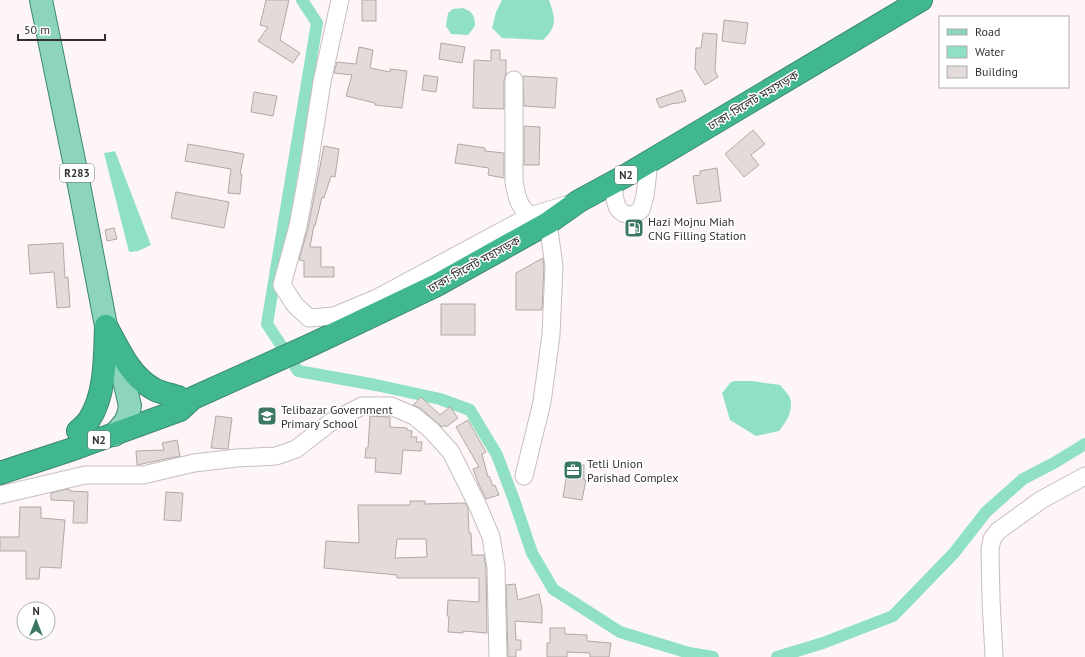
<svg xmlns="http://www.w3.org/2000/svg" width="1085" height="657" viewBox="0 0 1085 657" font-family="'PT Sans','Noto Sans Bengali',sans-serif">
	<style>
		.water { fill: #90e1c3 }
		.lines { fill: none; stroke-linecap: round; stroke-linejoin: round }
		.canal { stroke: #90e1c3; stroke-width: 12 }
		.building { fill: #e3dada; stroke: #b1a8a8; fill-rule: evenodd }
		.minor-casing { stroke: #c7bebe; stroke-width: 19 }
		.major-casing { stroke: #3c886f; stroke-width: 24 }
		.highway-casing { stroke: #3c886f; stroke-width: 24 }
		.minor { stroke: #fff; stroke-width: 17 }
		.major { stroke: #8cd4bd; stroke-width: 22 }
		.highway { stroke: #40b791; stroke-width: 22 }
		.labels { text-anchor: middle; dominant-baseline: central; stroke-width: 3; stroke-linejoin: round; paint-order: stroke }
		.shield { fill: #fff; stroke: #716e6e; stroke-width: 1 }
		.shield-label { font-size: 11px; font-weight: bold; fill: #343030 }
		.street-label { font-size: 12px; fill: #343030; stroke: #fff }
		.poi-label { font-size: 12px; fill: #343030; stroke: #fff; text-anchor: start }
	</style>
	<rect width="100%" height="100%" fill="#fef6f6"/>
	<!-- water -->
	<g class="water">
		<path d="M502,0H549C555,17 558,27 543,40L502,38L492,28L496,12Z"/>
		<path d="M463,8C473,12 475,16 475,26L468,35L451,34L446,26L448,13L453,9Z"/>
		<path d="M115,151L151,245L138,251L129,252L104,153Z"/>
		<path d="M735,381H752L780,385C783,389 788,393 790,398C794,411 786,422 779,431L756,436L730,420L722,393L731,382Z"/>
	</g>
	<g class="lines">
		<!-- canal -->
		<g class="canal">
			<path d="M302,0L317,23L267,324L298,371L376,385L440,399L470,410L497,455L514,500L532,553L553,589L620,632L689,653L713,657"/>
			<path d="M777,657L823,643L893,616L954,553L986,512L1023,479L1054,463L1085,444"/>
		</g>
	</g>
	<!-- building -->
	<g class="building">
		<path d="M266,0H289L280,40L300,53L293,63L258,41L268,27L260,25Z"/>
		<rect x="362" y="0" width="14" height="21"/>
		<path d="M724,20L748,23L745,44L722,41Z"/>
		<path d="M703,33L717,34L715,71L718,77L705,85L695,69L696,48H701Z"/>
		<path d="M441,43L465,47L462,63L439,59Z"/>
		<path d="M359,47L373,50L370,68L390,72V69L407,71L402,108L375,105V103L346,96L352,75L334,73L337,62L356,64Z"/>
		<path d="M491,50H500V60H506V74L504,80V109L473,108L474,60L491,61Z"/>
		<path d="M424,75L438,77L436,92L422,90Z"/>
		<path d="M523,76L557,78L555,108L524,106Z"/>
		<path d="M682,90L686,101L675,104L674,103L660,108L656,99Z"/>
		<path d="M254,92L277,96L273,116L251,112Z"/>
		<path d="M524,126L540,127L539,165H524Z"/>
		<path d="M753,130L765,144L751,155L759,165L744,177L725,154Z"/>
		<path d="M188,144L244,154L240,174H242L240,194L228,193L231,169L185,161Z"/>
		<path d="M458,144L485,148V151L504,153V178L488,175L489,168L455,163Z"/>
		<path d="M324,146L339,149L335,177L331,176L324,198L322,197L315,226L314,225L310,247H321V267H334V277H304V261L299,260L308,228Z"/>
		<path d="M717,168L721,201L697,204L693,176L700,175V171Z"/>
		<path d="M176,192L229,202L224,228L171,218Z"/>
		<path d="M114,228L117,239L107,241L105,230Z"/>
		<path d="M63,243L65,278L68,277L70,307L57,308L54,272L30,274L28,245Z"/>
		<path d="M543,258L544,266L542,310H516V273Z"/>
		<rect x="441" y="304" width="34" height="31"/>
		<path d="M421,397L440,415L450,407L458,418L446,427L445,425L442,427L420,408L413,405Z"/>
		<path d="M216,416L232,418L228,449L211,448Z"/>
		<path d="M370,416L390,417V427L407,428V430L412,431L411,437H417L416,442H422L421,451L403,450L401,474L375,472L376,458H365L366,448H368Z"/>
		<path d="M468,420L486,452L482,454L488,477L489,476L493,486L495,485L499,495L486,499L479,485L473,469L479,467L456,427Z"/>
		<path d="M177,440L180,456L137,465L136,451L164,450L162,443Z"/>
		<path d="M566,465H584V480H586L582,500L563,497L567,473Z"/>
		<path d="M67,489L70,490V491L88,492L87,523H73L74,501L51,500V493Z"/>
		<path d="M166,492L183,493L181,521L164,520Z"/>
		<path d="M410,501H425V504L465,503L468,508L469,533H471L472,555H484L486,568L487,633L463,631V633L448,632L449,616H447L448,600L479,602V578H397V575L324,568L326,541L359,543L358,505H410ZM397,539H426L427,557L395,558Z"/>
		<path d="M20,507H41V518L65,520L61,568L40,567L39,579H26V551H0V537H19Z"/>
		<path d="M515,584L518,600L539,594L542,608V623L515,621L516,640H521V650H516V657H508L506,585Z"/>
		<path d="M550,628H565V634L587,635V641L611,643L609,657H590V653L567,652V657H547V643H550Z"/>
	</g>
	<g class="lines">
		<defs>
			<g id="minor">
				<path d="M340,0L322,82L308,172L298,226L282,285L295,305L309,318L334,316L377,298L530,216L566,205"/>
				<path d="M514,80V182C517,198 518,205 530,216"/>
				<path d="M612,183C616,199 613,215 633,215L641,210L645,196L649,162"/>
				<path d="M524,476L542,402L551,335L554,266L548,223"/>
				<path d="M0,495L85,475H143L194,463L237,458L276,456L296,449L331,422L362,406H391L414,416L431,430L451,452L478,506L491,537L496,567L498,657"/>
				<path d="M994,657L991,600L990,550L992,539L998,531L1041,500L1085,476"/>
			</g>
			<path id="major" d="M41,0L79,185L106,326L111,347L119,358L130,406L128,415L125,422L114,435"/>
			<g id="highway">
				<path d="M106,326C118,347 129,375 152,388C159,393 170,394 178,397"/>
				<path d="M78,431C82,428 86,424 89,420C106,394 105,356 106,326"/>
				<path d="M0,473L73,449L180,410L193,398L313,344L435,286L548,223L579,201L625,176L921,0"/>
			</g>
		</defs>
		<!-- minor casing -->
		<use href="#minor" class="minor-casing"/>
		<!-- major casing -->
		<use href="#major" class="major-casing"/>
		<!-- highway casing -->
		<use href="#highway" class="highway-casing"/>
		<!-- minor -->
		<use href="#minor" class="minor"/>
		<!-- major -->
		<use href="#major" class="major"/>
		<!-- highway -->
		<use href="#highway" class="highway"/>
	</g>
	<!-- icons -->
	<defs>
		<symbol id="fuel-square" viewBox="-11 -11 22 22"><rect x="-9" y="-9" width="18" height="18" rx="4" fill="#3b7762" stroke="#fff"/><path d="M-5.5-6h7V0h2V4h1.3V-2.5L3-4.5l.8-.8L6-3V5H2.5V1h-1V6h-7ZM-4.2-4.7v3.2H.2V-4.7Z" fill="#fff"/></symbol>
		<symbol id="school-square" viewBox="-11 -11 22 22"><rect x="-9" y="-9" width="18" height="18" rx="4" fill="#3b7762" stroke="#fff"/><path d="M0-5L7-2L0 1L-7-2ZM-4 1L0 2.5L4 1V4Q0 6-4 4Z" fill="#fff"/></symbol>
		<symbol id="office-square" viewBox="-11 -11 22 22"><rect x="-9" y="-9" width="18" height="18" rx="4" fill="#3b7762" stroke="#fff"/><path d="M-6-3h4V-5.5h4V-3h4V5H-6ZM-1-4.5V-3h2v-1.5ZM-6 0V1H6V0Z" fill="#fff"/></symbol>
	</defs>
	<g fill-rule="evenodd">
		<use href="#fuel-square" x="623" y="217" width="22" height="22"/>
		<use href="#school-square" x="256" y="405" width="22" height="22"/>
		<use href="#office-square" x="562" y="459" width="22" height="22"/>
	</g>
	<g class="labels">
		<!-- shield labels -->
		<g class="shield">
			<rect x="60" y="164" width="34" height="18" rx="3"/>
			<rect x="615" y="166" width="22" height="18" rx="3"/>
			<rect x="88" y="431" width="22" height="18" rx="3"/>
		</g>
		<g class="shield-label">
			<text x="77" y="173">R283</text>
			<text x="626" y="175">N2</text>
			<text x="99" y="440">N2</text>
		</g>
		<!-- street labels -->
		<g class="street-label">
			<text transform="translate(753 100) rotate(-31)">ঢাকা-সিলেট মহাসড়ক</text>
			<text transform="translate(474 264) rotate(-29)">ঢাকা-সিলেট মহাসড়ক</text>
		</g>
		<!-- poi labels -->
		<g class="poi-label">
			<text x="648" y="221">Hazi Mojnu Miah<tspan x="648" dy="14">CNG Filling Station</tspan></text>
			<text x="281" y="409">Telibazar Government<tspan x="281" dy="14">Primary School</tspan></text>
			<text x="587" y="463">Tetli Union<tspan x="587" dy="14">Parishad Complex</tspan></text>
		</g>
	</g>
	<!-- legend -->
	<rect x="939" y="16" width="130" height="72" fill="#ffffff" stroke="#aeacac"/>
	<rect x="947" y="29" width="20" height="6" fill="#8cd4bd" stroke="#aeacac"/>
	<text x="975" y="36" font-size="12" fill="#343030">Road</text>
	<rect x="947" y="46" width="20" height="12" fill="#90e1c3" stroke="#aeacac"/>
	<text x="975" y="56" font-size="12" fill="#343030">Water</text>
	<rect x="947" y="66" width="20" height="12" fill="#e3dada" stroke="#aeacac"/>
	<text x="975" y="76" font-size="12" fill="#343030">Building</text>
	<!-- north arrow -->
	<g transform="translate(36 621)"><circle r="19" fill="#ffffff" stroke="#aeacac"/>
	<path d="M0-3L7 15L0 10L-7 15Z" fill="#3b7762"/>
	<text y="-6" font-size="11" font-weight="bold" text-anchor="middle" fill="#343030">N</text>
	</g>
	<!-- scale -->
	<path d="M18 34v6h87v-6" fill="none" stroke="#343030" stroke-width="2"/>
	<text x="24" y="34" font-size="12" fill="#343030" stroke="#ffffff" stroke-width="3" paint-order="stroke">50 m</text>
</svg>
